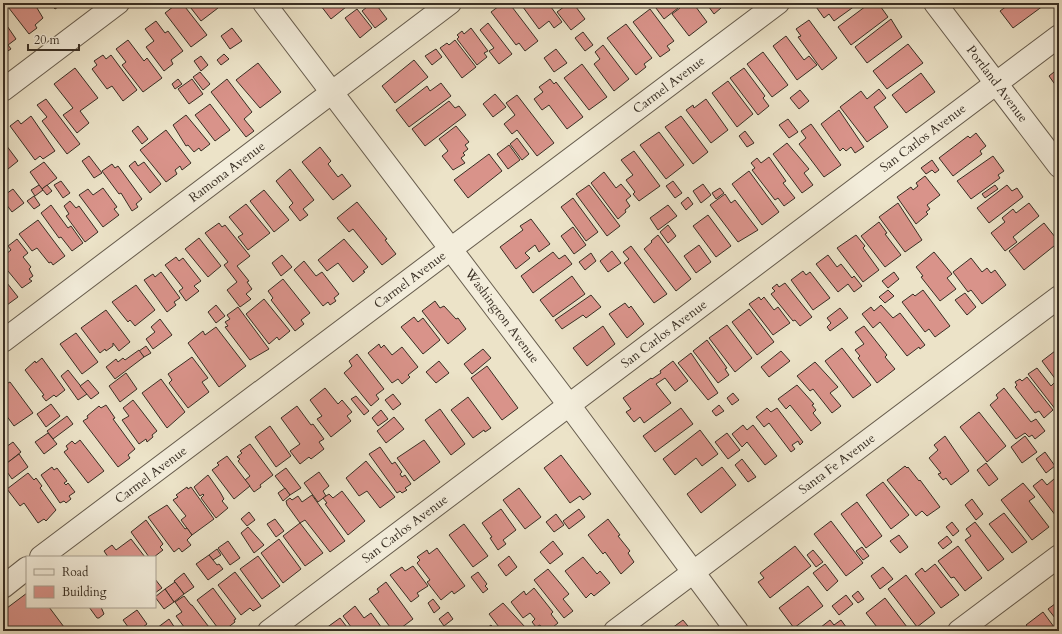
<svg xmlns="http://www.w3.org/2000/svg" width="1062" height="634" viewBox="0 0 1062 634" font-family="Cardo,serif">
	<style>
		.building { fill: #d9938a; stroke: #392f24 }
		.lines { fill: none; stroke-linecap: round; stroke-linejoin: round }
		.minor-casing { stroke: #665c4d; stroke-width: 24 }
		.minor { stroke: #f3eddb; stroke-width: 22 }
		.labels { text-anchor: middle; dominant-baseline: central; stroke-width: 4; stroke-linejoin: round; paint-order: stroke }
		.street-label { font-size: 13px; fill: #392f24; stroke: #f3eddb }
	</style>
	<rect width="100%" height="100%" fill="#ece3c8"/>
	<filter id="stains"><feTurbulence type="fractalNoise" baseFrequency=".005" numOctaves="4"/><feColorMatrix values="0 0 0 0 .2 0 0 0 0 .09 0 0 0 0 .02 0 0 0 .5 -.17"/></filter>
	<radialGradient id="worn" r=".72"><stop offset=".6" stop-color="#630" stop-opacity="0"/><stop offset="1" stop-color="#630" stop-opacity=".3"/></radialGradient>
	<!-- building -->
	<g class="building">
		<path d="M5,3H34L43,18L35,25L37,28L29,34Z"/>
		<path d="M50,3H64L55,9Z"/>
		<path d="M178,3H182L207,35L191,47L165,13Z"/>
		<path d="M187,3H215L218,8L201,21Z"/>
		<path d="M324,3H351L331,19L321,6Z"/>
		<path d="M372,3H375L387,19L375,28L362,11Z"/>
		<path d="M503,3H509L538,41L525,51L519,43L516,45L491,12Z"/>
		<path d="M520,3H548L562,22L554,28L549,21L539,29Z"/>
		<path d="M569,3H573L585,19L571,30L557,12Z"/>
		<path d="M654,3H675L678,8L664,19L653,4Z"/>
		<path d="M677,3H693L707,22L689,36L672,14L680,8Z"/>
		<path d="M706,3H718L721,8L714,14Z"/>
		<path d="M815,3H859L834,21L829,14L824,18L814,4Z"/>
		<path d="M870,3H878L888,17L851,45L838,27Z"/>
		<path d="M1011,3H1047L1013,28L1000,11Z"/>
		<path d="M357,9L372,28L360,38L345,18Z"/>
		<path d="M650,9L674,41L667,46L670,50L660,57L633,22Z"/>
		<path d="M891,19L902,37L867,63L855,47Z"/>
		<path d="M3,20L16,39L8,45L11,49L3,54Z"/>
		<path d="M809,20L837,58L822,70L798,37L801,36L796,29Z"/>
		<path d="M156,21L165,33L168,31L183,51L171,60L173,64L164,71L146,47L154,41L145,29Z"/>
		<path d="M488,23L512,54L499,64L489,51L494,48L480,30Z"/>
		<path d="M626,24L652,58L644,64L646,67L636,75L607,38Z"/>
		<path d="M232,28L242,41L230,49L221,36Z"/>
		<path d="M471,28L488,51L484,53L487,57L477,65L457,39L459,37L457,35L462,31L464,34Z"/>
		<path d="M583,32L593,45L585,51L575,38Z"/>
		<path d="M786,36L804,60L809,56L817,65L797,80L773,46Z"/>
		<path d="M128,40L144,61L147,58L162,78L143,92L122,65L126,62L116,49Z"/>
		<path d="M455,40L476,67L462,78L440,48L447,43L449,45Z"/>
		<path d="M908,44L923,63L887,89L873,71Z"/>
		<path d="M603,45L629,79L614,91L594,64L600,59L595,52Z"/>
		<path d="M436,49L442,57L432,65L425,56Z"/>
		<path d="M556,49L567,63L554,72L544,58Z"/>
		<path d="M763,52L788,85L772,97L747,64Z"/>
		<path d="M224,54L229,59L221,65L217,60Z"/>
		<path d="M103,55L106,59L111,55L137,90L123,101L112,86L107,89L92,69L97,65L94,61Z"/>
		<path d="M201,56L208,65L201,71L194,61Z"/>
		<path d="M414,60L428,77L395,103L382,86Z"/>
		<path d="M258,63L281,92L260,108L236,80Z"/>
		<path d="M582,64L607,97L589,110L564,78Z"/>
		<path d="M75,68L98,98L80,111L89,123L77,133L63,115L73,108L54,84Z"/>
		<path d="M744,68L765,96L763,98L769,106L758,115L730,78Z"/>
		<path d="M1059,68V90L1049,76Z"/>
		<path d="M200,72L210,84L203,90L193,77Z"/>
		<path d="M921,73L935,92L906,113L892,95Z"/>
		<path d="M178,79L182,84L175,89L172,84Z"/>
		<path d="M192,79L203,94L189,104L178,89Z"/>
		<path d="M227,79L252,112L244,119L254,131L246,137L211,92Z"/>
		<path d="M550,79L554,84L556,82L583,117L567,129L549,105L542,110L534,99L543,92L539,87Z"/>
		<path d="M728,81L753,114L737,127L712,93Z"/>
		<path d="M441,83L451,96L409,127L396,110L427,86L430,91Z"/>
		<path d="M879,89L886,98L874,107L888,127L867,142L840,107L861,91L867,99Z"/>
		<path d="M800,90L809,101L799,109L790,98Z"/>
		<path d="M495,94L506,107L493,117L483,104Z"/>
		<path d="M517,95L554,143L537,156L517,130L512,134L504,124L515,115L506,103Z"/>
		<path d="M46,99L80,144L67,154L42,121L47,117L37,105Z"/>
		<path d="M706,99L728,130L711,143L686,110L693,105L694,108Z"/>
		<path d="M449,101L455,108L459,106L466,115L425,146L412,129Z"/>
		<path d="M210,104L230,130L215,141L195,115Z"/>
		<path d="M839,110L864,147L855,153L851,147L846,151L843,148L840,151L821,124Z"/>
		<path d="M186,115L210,144L201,151L199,148L194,152L188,145L186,146L173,125Z"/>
		<path d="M31,116L55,151L43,159L40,156L35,160L10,126L18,120L21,124Z"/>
		<path d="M681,116L708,152L693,164L665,127Z"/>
		<path d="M788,119L798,132L789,138L779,125Z"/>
		<path d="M811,124L841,165L824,177L799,144L806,138L801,131Z"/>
		<path d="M138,126L148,139L142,144L132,131Z"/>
		<path d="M456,126L469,142L465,145L468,149L463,153L465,155L461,158L465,163L453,170L442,156L448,151L439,139Z"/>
		<path d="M166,130L191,163L182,170L180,166L175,170L177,174L166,182L140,150Z"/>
		<path d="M745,131L754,143L747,147L739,136Z"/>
		<path d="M659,132L684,165L666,179L640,145Z"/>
		<path d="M976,133L986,146L980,151L982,154L953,176L939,158L968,136L970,138Z"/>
		<path d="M517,138L529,154L522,160L510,144Z"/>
		<path d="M3,141L18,161L3,173Z"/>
		<path d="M787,143L809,169L804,173L813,185L802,193L773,154Z"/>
		<path d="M509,145L520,160L508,169L497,154Z"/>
		<path d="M320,147L331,161L328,164L338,177L342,174L351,186L333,200L302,162Z"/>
		<path d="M634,151L660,186L639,201L633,194L635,192L626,180L633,175L621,160Z"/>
		<path d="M489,154L502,171L468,198L454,180Z"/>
		<path d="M89,156L102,173L94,178L82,161Z"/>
		<path d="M993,156L1004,171L998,175L1000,178L971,199L957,181Z"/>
		<path d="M769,157L786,181L783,183L795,198L784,206L778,198L775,200L752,170L755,168L751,163L757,158L761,163Z"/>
		<path d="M932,160L939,170L935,173L932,170L926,174L921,168Z"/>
		<path d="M135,161L138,166L144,162L161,184L150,193L129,166Z"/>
		<path d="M44,162L57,178L42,189L30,172Z"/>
		<path d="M112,164L115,168L118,166L142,199L136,204L138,207L132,211L121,193L119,194L102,171Z"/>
		<path d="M290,169L314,200L303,209L308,215L300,221L289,207L293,203L276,181Z"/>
		<path d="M749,171L779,212L762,225L732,184Z"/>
		<path d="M604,172L616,188L621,184L631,196L626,200L630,206L625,210L626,212L618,219L591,183Z"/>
		<path d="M925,176L940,195L927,205L930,209L926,212L928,214L916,224L897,197L911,187L913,190L918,186L916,183Z"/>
		<path d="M61,181L70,193L63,198L54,185Z"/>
		<path d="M673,181L682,193L675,198L666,186Z"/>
		<path d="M703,184L711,195L701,203L693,191Z"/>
		<path d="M39,185L43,190L35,196L31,190Z"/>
		<path d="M47,185L52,191L47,195L42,189Z"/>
		<path d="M589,185L620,226L607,236L576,194Z"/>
		<path d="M995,185L998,189L985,198L982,194Z"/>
		<path d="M1007,185L1012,191L1017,188L1023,197L989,223L977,208Z"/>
		<path d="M103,188L117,207L114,209L119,215L103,227L79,195L88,189L93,195Z"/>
		<path d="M720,188L724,193L716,199L712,193Z"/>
		<path d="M13,189L24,203L12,212L3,200V196Z"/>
		<path d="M264,190L289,220L274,232L250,201Z"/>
		<path d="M725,194L731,203L735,200L758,230L738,242L710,205Z"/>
		<path d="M34,196L40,205L34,209L27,201Z"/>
		<path d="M688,197L693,204L686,210L681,203Z"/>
		<path d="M573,198L598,232L586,241L561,207Z"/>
		<path d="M70,201L76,208L79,206L98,232L85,242L66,216L69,214L64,206Z"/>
		<path d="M357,202L387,239L385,240L396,254L382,265L353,229L349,232L337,218Z"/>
		<path d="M898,203L922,240L905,252L879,217Z"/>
		<path d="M1029,203L1039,216L1013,237L1017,242L1005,251L991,233L1005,222L1002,218L1013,209L1016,213Z"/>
		<path d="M246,204L270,233L248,250L238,237L243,234L229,217Z"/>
		<path d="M51,205L68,228L71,226L83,243L72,251L61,237L59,238L41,213Z"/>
		<path d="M668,205L677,216L658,230L650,218Z"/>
		<path d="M708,215L731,246L716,257L693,226Z"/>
		<path d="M531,219L550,244L539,252L535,245L525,253L530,258L516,269L500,247L523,230L520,226Z"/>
		<path d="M38,220L65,256L53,265L51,262L49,263L37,248L32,251L19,234Z"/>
		<path d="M879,222L887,233L885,234L901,255L885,267L861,236Z"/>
		<path d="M219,223L222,227L225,225L250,256L237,266L249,281L247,282L252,289L246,294L251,299L240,307L227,290L237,282L224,265L228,262L205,233Z"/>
		<path d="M1044,223L1059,242L1024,270L1009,251Z"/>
		<path d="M668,225L676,236L668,243L660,232Z"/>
		<path d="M573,227L586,245L574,254L561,236Z"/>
		<path d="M658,235L691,279L676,291L644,249L652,242L651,241Z"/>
		<path d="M856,235L865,246L863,248L879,270L863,282L837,248Z"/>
		<path d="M199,238L221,266L208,277L185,249Z"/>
		<path d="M17,239L28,253L23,257L31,267L29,269L33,276L29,279L32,281L22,288L3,265V252L5,251L6,254L11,250L8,246Z"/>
		<path d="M344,239L368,267L363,271L365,272L353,282L338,263L327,271L318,260Z"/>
		<path d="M699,245L711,262L696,273L684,256Z"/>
		<path d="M631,246L667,294L654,303L624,263L629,259L623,252Z"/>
		<path d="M612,251L621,263L608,272L600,261Z"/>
		<path d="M553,252L559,259L565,255L572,264L533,293L521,276Z"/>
		<path d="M934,252L952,274L947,278L956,289L940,301L921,277L923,276L916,267Z"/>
		<path d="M591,253L596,261L585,270L579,262Z"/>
		<path d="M282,255L292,267L281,276L272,263Z"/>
		<path d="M828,255L837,267L841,264L852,278L854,276L862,286L854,292L848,284L838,292L816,264Z"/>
		<path d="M176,257L179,261L183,258L201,281L194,286L199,291L186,301L179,291L183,288L165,265Z"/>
		<path d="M971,258L982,272L987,268L991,273L995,270L1006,285L982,304L971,290L968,292L953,272Z"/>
		<path d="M304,261L316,276L322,272L339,294L334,298L336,301L330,305L328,302L323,306L294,270Z"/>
		<path d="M803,271L806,275L810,272L830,298L813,310L791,280Z"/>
		<path d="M161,272L180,298L174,302L176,305L167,312L144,280L153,274L155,277Z"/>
		<path d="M894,272L899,279L888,288L882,281Z"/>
		<path d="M572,276L585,294L553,317L540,300Z"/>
		<path d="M3,278L18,297L7,305L6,303L3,306Z"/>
		<path d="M283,279L310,313L301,320L304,324L295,331L271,300L273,298L268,291Z"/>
		<path d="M785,283L812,317L800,326L795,320L793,321L771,294L775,291L772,288L777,284L779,287Z"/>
		<path d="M136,285L155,310L135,326L130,320L128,322L112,302Z"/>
		<path d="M888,290L894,296L885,303L879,297Z"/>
		<path d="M923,290L950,326L935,337L929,329L925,332L902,302L913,294L915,296Z"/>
		<path d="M965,293L976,307L967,315L955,300Z"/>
		<path d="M591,295L601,307L586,318L583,315L562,329L555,320Z"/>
		<path d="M759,297L761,300L764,297L774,310L778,307L790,323L773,335L749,304Z"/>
		<path d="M264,299L290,331L279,340L277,337L269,344L246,314Z"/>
		<path d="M435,301L440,308L444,306L456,319L458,318L466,329L448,344L422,311Z"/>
		<path d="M625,303L629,308L631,306L644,324L627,338L609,314Z"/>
		<path d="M216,305L225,316L216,323L208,312Z"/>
		<path d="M881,305L893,318L900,313L925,345L920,349L919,347L907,356L880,322L873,328L862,314L871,307L874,311Z"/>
		<path d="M238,307L269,349L250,360L225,327L228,326L225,322L230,319L227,315Z"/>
		<path d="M840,308L848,318L830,331L827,327L831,323L827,318Z"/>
		<path d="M749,309L774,342L757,355L732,322Z"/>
		<path d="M106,310L130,342L119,351L113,343V346L106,351L105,349L100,353L81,328Z"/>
		<path d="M414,317L418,322L423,318L440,340L423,354L401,327Z"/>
		<path d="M160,319L172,335L153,349L146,339L155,332L151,327Z"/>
		<path d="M727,325L752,358L735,372L709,338Z"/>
		<path d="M603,326L615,344L587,366L573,348Z"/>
		<path d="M864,326L887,355L885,357L895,369L877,383L858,358L860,356L855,350L864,344L855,332Z"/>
		<path d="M216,327L246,366L219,387L188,343L203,331L205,335Z"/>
		<path d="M76,333L98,362L82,374L60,344Z"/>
		<path d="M707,340L727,368L725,369L729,375L718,383L693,351Z"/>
		<path d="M379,344L381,348L384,345L392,355L402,347L418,367L408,375L410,377L402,384L398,379L392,383L368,353Z"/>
		<path d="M146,346L151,353L144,357L139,351Z"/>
		<path d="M842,348L871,385L853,398L825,361Z"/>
		<path d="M483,349L491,358L472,374L464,364Z"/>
		<path d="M139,350L144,357L115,379L106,367L116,359L118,362L123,358L125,360Z"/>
		<path d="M781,351L790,361L769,377L761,367Z"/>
		<path d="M1055,351L1059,357V384L1042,361Z"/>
		<path d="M691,353L718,393L708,400L678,363Z"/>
		<path d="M357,354L384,389L376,395L379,399L371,406L344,373L352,366L349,361Z"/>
		<path d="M192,357L208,378L202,382L209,392L188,408L169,383L172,380L168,374Z"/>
		<path d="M42,358L65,390L56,397L54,395L46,401L42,396L44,395L25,370L35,361L36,363Z"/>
		<path d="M439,361L449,373L436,383L426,372Z"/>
		<path d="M673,361L688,381L675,391L665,378L656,384L671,403L644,423L640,417L634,422L626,412L631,409L623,398L651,378L652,379L661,373L660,371Z"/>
		<path d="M815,362L838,387L830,393L841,406L832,413L813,389L810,391L797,376Z"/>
		<path d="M487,366L518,408L502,420L471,378Z"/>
		<path d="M1037,368L1051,386L1054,383L1059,389V414L1028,374Z"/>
		<path d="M68,370L87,394L78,400L61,376Z"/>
		<path d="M126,373L137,389L120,402L109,386Z"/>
		<path d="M1027,377L1053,410L1044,418L1039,411L1035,413L1015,387L1017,385L1015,382L1020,379L1022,381Z"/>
		<path d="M161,379L185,412L167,428L142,393Z"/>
		<path d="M88,380L99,393L91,399L80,386Z"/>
		<path d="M6,382L8,383L10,382L33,413L14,426L3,411V384Z"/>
		<path d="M797,385L814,404L812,405L816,410L813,413L821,423L811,431L790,405L786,409L778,399Z"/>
		<path d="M325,388L338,404L342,400L352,412L347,416L351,421L331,437L317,419L322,416L310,400Z"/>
		<path d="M1004,388L1031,422L1036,419L1045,431L1035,439L1032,435L1029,437L1025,433L1016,439L990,405L998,398L996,395Z"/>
		<path d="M733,393L739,400L732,405L727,398Z"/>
		<path d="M393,394L401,404L393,410L385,400Z"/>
		<path d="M356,396L369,411L364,415L351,399Z"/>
		<path d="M468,397L491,428L485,432L484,430L473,438L451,410Z"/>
		<path d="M133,400L157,431L152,435L153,437L147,442L146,439L139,444L122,420L129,416L123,408Z"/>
		<path d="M51,404L60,416L46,427L37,414Z"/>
		<path d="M106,405L115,418L113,419L135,449L128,455L130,458L118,467L83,421L88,418L87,416L99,406L101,408Z"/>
		<path d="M719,405L724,411L716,416L712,411Z"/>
		<path d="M297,406L311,425L313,424L324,439L319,442L324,449L311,459L309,457L300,464L290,451L300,444L281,418Z"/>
		<path d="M681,408L693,424L655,452L643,436Z"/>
		<path d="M767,408L771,412L777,408L803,442L800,445L798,441L792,445L795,449L791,452L769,423L764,427L756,417Z"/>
		<path d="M440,409L465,444L451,455L425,420Z"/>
		<path d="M381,410L388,419L378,426L372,418Z"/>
		<path d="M979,412L1006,446L987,462L960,427Z"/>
		<path d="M67,416L73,424L53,439L47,431Z"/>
		<path d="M394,417L404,429L386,443L377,431Z"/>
		<path d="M743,425L747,430L753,425L777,456L765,465L747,442L742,447L732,434Z"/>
		<path d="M270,426L291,456L276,467L255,437Z"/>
		<path d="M700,430L718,454L702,466L696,458L675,475L663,459Z"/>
		<path d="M48,433L57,444L44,454L35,442Z"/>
		<path d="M727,433L740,450L728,459L715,442Z"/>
		<path d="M945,436L969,471L951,485L946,478L943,480L938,474L941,473L929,458L938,450L934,445Z"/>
		<path d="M1025,436L1037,452L1022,463L1011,447Z"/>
		<path d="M80,440L104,471L88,483L64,452L68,449L66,446L72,441L75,444Z"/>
		<path d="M424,440L440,462L414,481L397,458Z"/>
		<path d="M13,442L21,452L6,464L3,460V449Z"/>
		<path d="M250,444L273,475L260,485L261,487L254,492L245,480L250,476L238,461L240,459L237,457L242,453L240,451Z"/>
		<path d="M380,447L392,464L395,462L402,472L400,474L402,477L405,475L411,484L405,488L407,490L402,493L400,491L397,493L369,454Z"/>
		<path d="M1045,452L1055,466L1046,473L1036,459Z"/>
		<path d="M19,454L28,467L12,479L3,466Z"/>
		<path d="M561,455L591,494L583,500L580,496L570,503L544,468Z"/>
		<path d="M227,456L250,486L234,499L212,470L219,465L217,463Z"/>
		<path d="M742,459L756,477L748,482L735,465Z"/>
		<path d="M366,461L395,497L380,508L367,491L359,496L346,478Z"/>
		<path d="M986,463L998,479L989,486L977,470Z"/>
		<path d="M905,466L907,468L908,467L919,481L920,480L940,507L927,516L922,511L916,516L887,480Z"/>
		<path d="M52,467L54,470L57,468L67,481L64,483L66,485L68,483L75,492L69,496L71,499L66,503L64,501L60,503L41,475Z"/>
		<path d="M722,467L736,485L701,513L687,494Z"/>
		<path d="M286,468L301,488L290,495L275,476Z"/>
		<path d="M319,472L329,486L323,491L326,496L318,502L304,483Z"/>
		<path d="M28,473L34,480L36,478L42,486L40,488L56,510L46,521L44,519L38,523L24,503L20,506L7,489Z"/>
		<path d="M208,475L220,492L224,499L222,501L228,508L216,518L201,498L204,495L203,494L200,496L194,487Z"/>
		<path d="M1042,479L1047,485L1054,479L1059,485V520L1033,486Z"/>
		<path d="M883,482L909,515L891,529L866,495Z"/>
		<path d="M1023,483L1035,497L1029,501L1049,527L1032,540L1001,500Z"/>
		<path d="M187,487L188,489L191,487L214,519L192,535L181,520L186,516L173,500L178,497L176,495Z"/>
		<path d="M285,488L290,495L283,501L278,493Z"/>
		<path d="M519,488L541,517L525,529L503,500Z"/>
		<path d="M342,491L365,521L348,535L325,504L327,503L323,498L329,494L333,498Z"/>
		<path d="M312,495L345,541L330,552L305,520L300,523L287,505L286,501L290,498L292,500L298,496L302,502Z"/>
		<path d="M972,499L983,514L976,520L965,505Z"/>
		<path d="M857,502L882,536L866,548L841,514Z"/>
		<path d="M167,505L185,529L187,528L192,535L187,540L191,545L182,552L179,548L174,552L148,517Z"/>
		<path d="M501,509L516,530L503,540L506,544L498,550L490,538L492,537L482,523Z"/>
		<path d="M579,509L585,517L569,529L563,521Z"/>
		<path d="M249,512L255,520L247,526L241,519Z"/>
		<path d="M1004,513L1027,542L1012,553L989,524Z"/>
		<path d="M556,514L564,525L554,532L546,522Z"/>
		<path d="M275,519L284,531L276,537L267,524Z"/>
		<path d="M608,519L620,535L618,536L630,551L628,553L634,562L621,574L605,552L603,554L588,535Z"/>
		<path d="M146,520L163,544L160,547L163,550L154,557H149L131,532Z"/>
		<path d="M831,521L863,563L846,576L814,534Z"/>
		<path d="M952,522L959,531L953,536L946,527Z"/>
		<path d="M975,522L1004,559L988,571L965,540L971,536L966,529Z"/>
		<path d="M300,523L323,553L305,566L283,536Z"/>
		<path d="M464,524L488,556L473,567L449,535Z"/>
		<path d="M248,527L264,545L254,553L241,533Z"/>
		<path d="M899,535L908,547L900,553L890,541Z"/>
		<path d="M947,536L952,542L943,549L938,543Z"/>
		<path d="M131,539L145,557H108L104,551L112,545L116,550Z"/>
		<path d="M279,539L301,569L283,583L261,553Z"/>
		<path d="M228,541L240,558L230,565L218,548Z"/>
		<path d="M553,541L563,554L550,564L540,552Z"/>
		<path d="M795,546L811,566L770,598L758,582L764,578L760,573Z"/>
		<path d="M958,546L982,578L965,591L954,577L951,578L938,561Z"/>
		<path d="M862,547L869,556L863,560L856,551Z"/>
		<path d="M437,548L465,586L454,594L452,591L441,600L427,582L430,580L417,563L420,560L417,557L427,550L429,554Z"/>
		<path d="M217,549L221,555L213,560L209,555Z"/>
		<path d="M813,550L823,562L816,567L807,555Z"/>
		<path d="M209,555L217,565L219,564L223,569L208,580L196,564Z"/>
		<path d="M258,556L280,586L262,599L240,569Z"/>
		<path d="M509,556L517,567L506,576L498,565Z"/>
		<path d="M583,557L597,574L600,571L610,583L594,596L591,593L586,598L565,571Z"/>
		<path d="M825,564L838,581L827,591L813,573Z"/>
		<path d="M935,564L959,595L941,608L915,574L922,568L925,572Z"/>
		<path d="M413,566L428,586L417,593L419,596L411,602L390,575L402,567L405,571Z"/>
		<path d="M883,567L893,579L880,589L871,576Z"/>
		<path d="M548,569L569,594L563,599L573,611L564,618L534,580Z"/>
		<path d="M235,572L261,606L253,611L250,608L241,615L218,585Z"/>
		<path d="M478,572L487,584L485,586L488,589L483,593L471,577Z"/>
		<path d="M184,573L194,587L184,594L174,581Z"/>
		<path d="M906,575L935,613L917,627L888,589Z"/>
		<path d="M155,579L162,588L155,593Z"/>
		<path d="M175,582L184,594L174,602L165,589Z"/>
		<path d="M386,582L413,619L397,631H393L369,599L379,592L377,589Z"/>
		<path d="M808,586L823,606L794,628L779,608Z"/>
		<path d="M213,588L236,619L234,620L235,622L226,629L224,627L220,631L197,600Z"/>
		<path d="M534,588L553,612L551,614L558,623L548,631H544L540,625L536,627L532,622L535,619L530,613L523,618L511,602L524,591L526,595Z"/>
		<path d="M165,589L174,602L164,609L155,597Z"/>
		<path d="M858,591L864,599L858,603L852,596Z"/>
		<path d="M27,593V607H49L67,631H3V611Z"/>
		<path d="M846,595L853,604L839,615L832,606Z"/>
		<path d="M184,596L191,605H192L212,631H187L176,616L182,612L175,602Z"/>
		<path d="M885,598L910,631H880L866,613Z"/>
		<path d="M433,599L440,608L434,613L428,603Z"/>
		<path d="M1059,601V623L1048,609Z"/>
		<path d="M503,603L525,627L520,631H502L489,614Z"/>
		<path d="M355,606L364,618L371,613L384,631H354L343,616Z"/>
		<path d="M89,607H101L104,614L99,618H97Z"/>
		<path d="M137,610L147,624L138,631H131L123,620Z"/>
		<path d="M448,612L453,619L444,626L439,619Z"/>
		<path d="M1043,612L1057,631H1031L1026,625Z"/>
		<path d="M340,618L350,631H322Z"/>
		<path d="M169,619L177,631H153Z"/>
		<path d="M683,620L692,631H668Z"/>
		<path d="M830,620L834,625L841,620L849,631H816Z"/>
		<path d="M491,625L496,631H483Z"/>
	</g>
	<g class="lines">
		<defs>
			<g id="minor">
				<path d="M264,3L569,405L737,631"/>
				<path d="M935,3L1059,166"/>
				<path d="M3,90L118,3"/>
				<path d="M3,341L450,3"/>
				<path d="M41,557L778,3"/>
				<path d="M3,587L27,568"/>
				<path d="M269,631L1059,36"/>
				<path d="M615,631L1059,297"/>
				<path d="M959,631L1059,556"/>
			</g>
		</defs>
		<!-- minor casing -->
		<use href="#minor" class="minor-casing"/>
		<!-- minor -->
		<use href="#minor" class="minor"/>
	</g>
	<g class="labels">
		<!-- street labels -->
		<g class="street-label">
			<text transform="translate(997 84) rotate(53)">Portland Avenue</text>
			<text transform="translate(669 85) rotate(-37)">Carmel Avenue</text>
			<text transform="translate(923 138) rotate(-37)">San Carlos Avenue</text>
			<text transform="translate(227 172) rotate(-37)">Ramona Avenue</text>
			<text transform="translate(410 280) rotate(-37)">Carmel Avenue</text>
			<text transform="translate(502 316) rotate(53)">Washington Avenue</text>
			<text transform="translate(664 334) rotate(-37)">San Carlos Avenue</text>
			<text transform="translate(837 464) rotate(-37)">Santa Fe Avenue</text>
			<text transform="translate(151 475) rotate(-37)">Carmel Avenue</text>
			<text transform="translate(405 529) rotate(-37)">San Carlos Avenue</text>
		</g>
	</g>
	<!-- margin -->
	<rect width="1062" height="634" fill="none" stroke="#ece3c8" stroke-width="16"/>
	<rect x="4" y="4" width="1054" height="626" fill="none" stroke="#392f24" stroke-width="2"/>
	<rect x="8" y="8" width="1046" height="618" fill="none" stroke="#392f24"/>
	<!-- legend -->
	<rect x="26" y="556" width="130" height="52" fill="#f3eddb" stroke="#a9a192"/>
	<rect x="34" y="569" width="20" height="6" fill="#f3eddb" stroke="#a9a192"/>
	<text x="62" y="576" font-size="12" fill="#392f24">Road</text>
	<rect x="34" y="586" width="20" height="12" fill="#d9938a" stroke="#a9a192"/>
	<text x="62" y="596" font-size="12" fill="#392f24">Building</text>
	<!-- scale -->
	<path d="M28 44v6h51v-6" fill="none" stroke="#392f24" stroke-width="2"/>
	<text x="34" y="44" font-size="12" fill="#392f24" stroke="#f3eddb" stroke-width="3" paint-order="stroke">20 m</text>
	<rect width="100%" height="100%" filter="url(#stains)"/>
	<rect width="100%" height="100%" fill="url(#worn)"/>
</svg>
